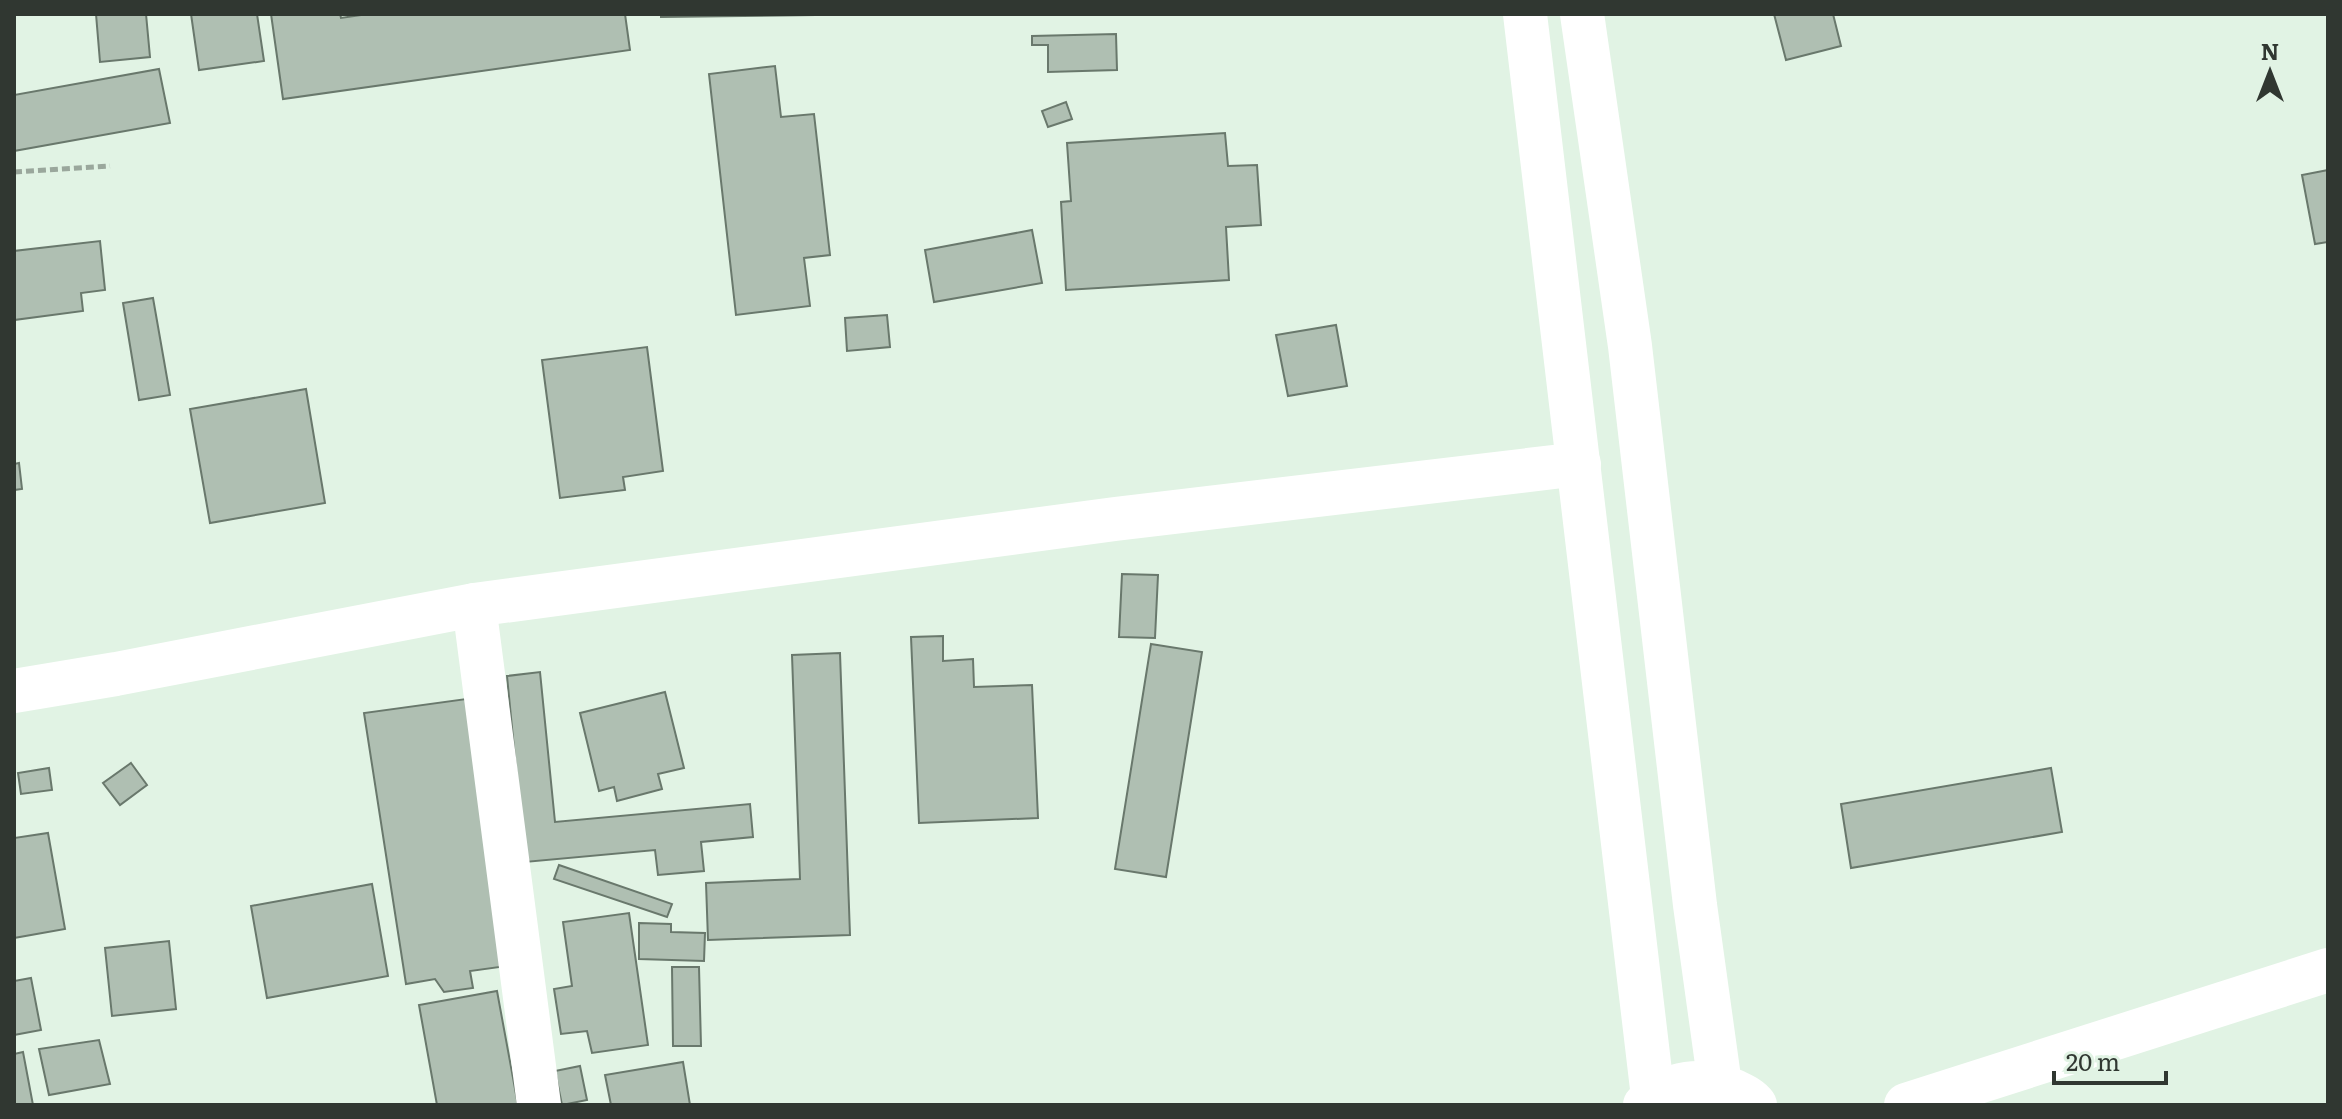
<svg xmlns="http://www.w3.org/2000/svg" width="2342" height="1119" viewBox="0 0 2342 1119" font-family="Literata,serif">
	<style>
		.building { fill: #afbfb2; stroke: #69786c; stroke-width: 2 }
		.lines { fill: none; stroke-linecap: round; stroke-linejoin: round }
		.path { stroke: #9aa79c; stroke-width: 5; stroke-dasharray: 8 4; stroke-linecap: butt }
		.minor { stroke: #fff; stroke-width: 44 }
	</style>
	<rect width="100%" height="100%" fill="#e1f3e4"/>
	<!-- building -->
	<g class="building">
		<path d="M96,14H146L150,57L100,62Z"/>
		<path d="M191,14H257L264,61L199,70Z"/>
		<path d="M271,14H340L341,18L368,14H625L630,50L283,99Z"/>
		<path d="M661,14H815V15L661,17Z"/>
		<path d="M1774,14H1833L1841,46L1786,60Z"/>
		<path d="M1116,34L1117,70L1048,72V45H1032V36Z"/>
		<path d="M775,66L781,117L814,114L830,255L804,258L810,306L736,315L709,74Z"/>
		<path d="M159,69L170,123L14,151V95Z"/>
		<path d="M1066,102L1072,119L1048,127L1042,111Z"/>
		<path d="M1225,133L1228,166L1257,165L1261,225L1226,227L1229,280L1066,290L1061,202L1071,201L1067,143Z"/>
		<path d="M2328,170V242L2315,244L2302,175Z"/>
		<path d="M1032,230L1042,283L934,302L925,250Z"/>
		<path d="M100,241L105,290L81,293L83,311L14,320V251Z"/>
		<path d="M153,298L170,395L139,400L123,303Z"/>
		<path d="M887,315L890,347L847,351L845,318Z"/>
		<path d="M1336,325L1347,386L1288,396L1276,335Z"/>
		<path d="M647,347L663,471L623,477L625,490L560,498L542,360Z"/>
		<path d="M306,389L325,503L210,523L190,409Z"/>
		<path d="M19,463L22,489L14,490V464Z"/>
		<path d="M1122,574L1158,575L1155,638L1119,637Z"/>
		<path d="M943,636V661L973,659L974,687L1032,685L1038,818L919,823L911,637Z"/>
		<path d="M1151,644L1202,652L1166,877L1115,869Z"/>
		<path d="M840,653L850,935L708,940L706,883L800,879L792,655Z"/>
		<path d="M540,672L555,822L750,804L753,837L701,842L704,871L658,875L655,850L525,862L507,676Z"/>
		<path d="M665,692L684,768L658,774L662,789L617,801L614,787L599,791L580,713Z"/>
		<path d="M466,699L507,966L470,971L473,988L444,992L435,979L406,984L364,713Z"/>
		<path d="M131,763L147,785L120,805L103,783Z"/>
		<path d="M49,768L52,790L21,794L18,773Z"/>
		<path d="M2051,768L2062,832L1851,868L1841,804Z"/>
		<path d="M48,833L65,929L14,938V838Z"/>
		<path d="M559,865L672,904L667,917L554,879Z"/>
		<path d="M372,884L388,976L267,998L251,906Z"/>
		<path d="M629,913L648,1045L592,1053L587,1031L561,1034L554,989L572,986L563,922Z"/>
		<path d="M639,923L671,924V932L705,933L704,961L639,959Z"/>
		<path d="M169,941L176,1009L112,1016L105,948Z"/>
		<path d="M672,967H699L701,1046H673Z"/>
		<path d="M31,978L41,1030L14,1035V981Z"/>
		<path d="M497,991L518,1105H437L419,1005Z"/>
		<path d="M99,1040L110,1084L49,1095L39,1049Z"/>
		<path d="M23,1052L33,1105H14V1054Z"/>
		<path d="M683,1062L690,1105H611L605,1075Z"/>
		<path d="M580,1066L587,1100L562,1105L555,1071Z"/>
	</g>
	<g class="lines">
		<!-- path -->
		<path class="path" d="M14,172L110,166"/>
		<!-- minor -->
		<g class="minor">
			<path d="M1525,14L1653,1097"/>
			<path d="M1582,14L1630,346L1695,905L1720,1085"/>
			<path d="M474,605L539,1105"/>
			<path d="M14,691L116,674L474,605L1115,519L1579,464"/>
			<path d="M1645,1105C1669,1081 1704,1077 1734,1091C1742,1095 1750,1098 1755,1105"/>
			<path d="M1906,1105L2328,970"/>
		</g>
	</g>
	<!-- border -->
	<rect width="2342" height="1119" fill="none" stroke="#303731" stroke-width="32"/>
	<!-- north arrow -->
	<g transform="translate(2270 72)" stroke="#e1f3e4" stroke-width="6" paint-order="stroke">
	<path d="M0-6L14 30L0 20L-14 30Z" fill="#303731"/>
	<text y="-12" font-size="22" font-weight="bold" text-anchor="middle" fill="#303731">N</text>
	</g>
	<!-- scale -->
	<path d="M2054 1071v12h112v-12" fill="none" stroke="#303731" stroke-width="4"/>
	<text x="2066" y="1071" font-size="24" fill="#303731" stroke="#e1f3e4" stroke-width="6" paint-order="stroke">20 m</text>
</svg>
